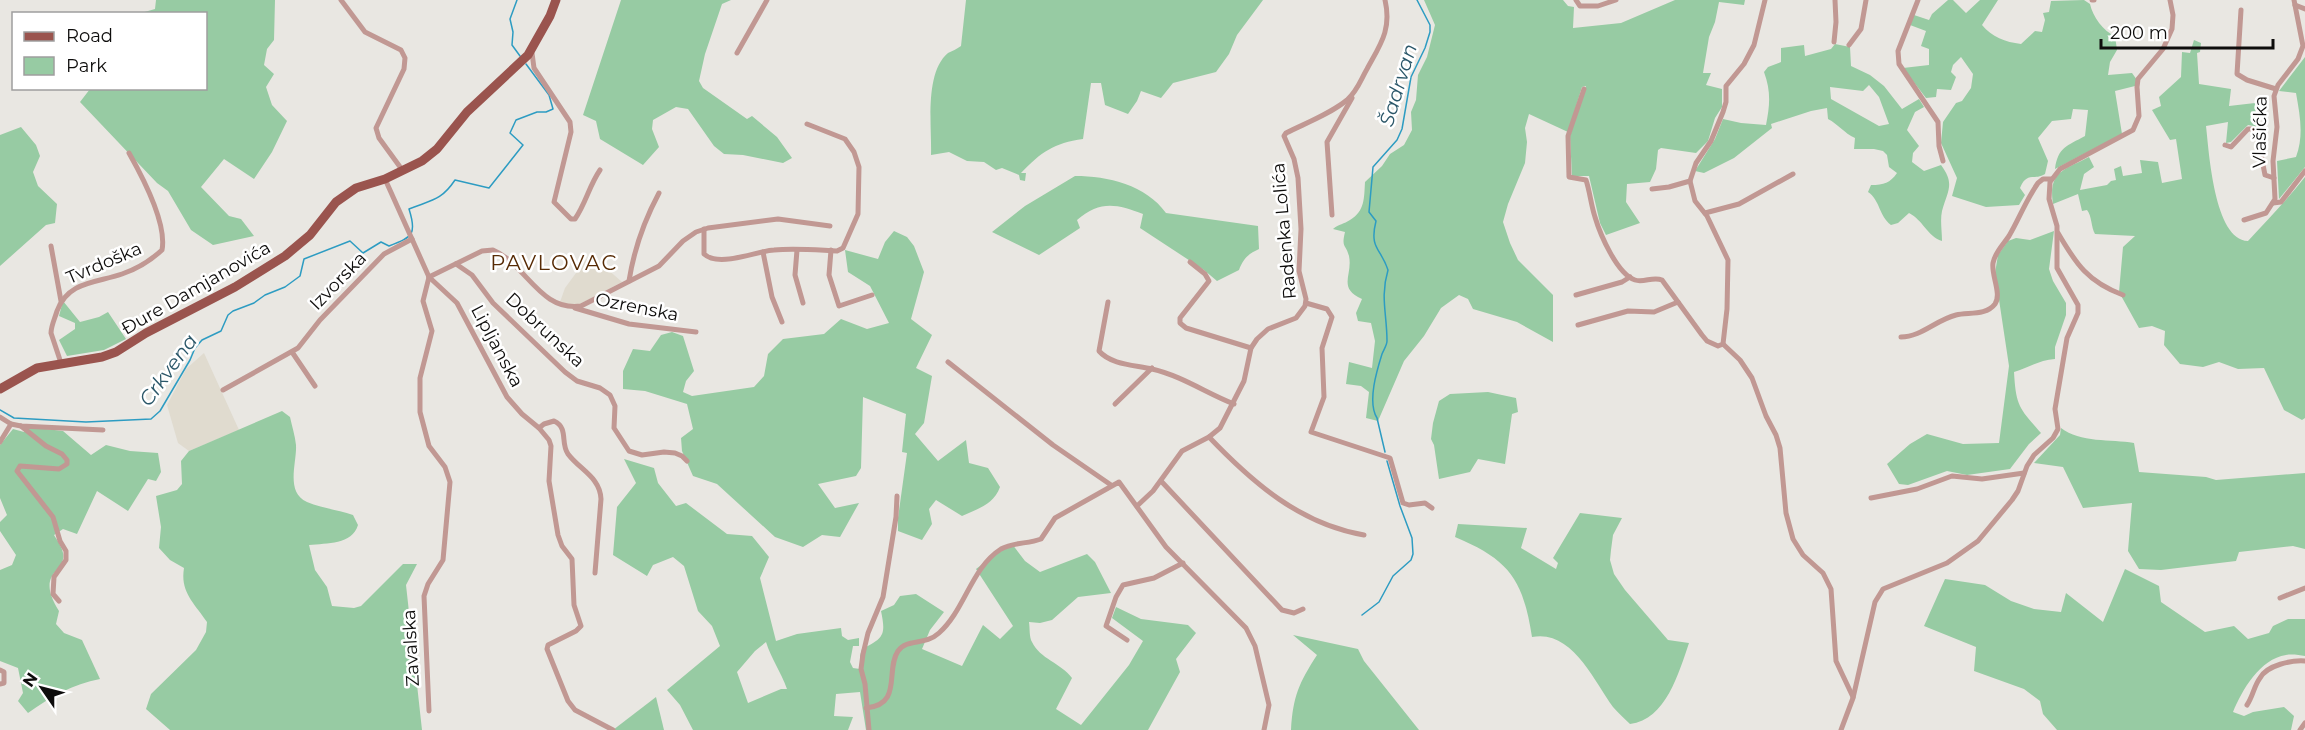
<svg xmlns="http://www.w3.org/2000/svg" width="2305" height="730" viewBox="0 0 2305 730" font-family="Montserrat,sans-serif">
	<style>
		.built { fill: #e0dbcf }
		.green { fill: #97cba3; fill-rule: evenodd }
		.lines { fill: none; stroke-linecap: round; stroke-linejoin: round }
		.stream { stroke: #2d9cc2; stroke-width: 1.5 }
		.street { stroke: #c19893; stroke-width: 5 }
		.primary { stroke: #9a544e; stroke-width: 9 }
		.labels { text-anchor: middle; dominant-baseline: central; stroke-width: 5; stroke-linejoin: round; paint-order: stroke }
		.street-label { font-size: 18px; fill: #0e0d0c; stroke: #fff }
		.water-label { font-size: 20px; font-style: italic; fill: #2b5769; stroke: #fff }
		.quarter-label { font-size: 21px; letter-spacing: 1.5px; fill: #572b05; stroke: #fff }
	</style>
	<rect width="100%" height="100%" fill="#e9e7e2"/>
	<!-- built -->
	<g class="built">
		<path d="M590,254L622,282L580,304L569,306L560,302L565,288Z"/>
		<path d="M204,353L239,430L189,451L178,443L167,405L186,369Z"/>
	</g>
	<!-- green -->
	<g class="green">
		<path d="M156,0H275L274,40L267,49L264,65L274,74L266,87L272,105L287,121L272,152L254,179L224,159L201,187L229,216L241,219L254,236L213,245L191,230L168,191L157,183L80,102L90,89L206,88V14L141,13L155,9Z"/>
		<path d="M621,0H731L722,4L705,54L699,81L703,88L747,119L752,116L777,137L792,158L783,163L743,155L724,154L714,146L688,109L676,107L653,120L652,129L659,147L643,165L600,139L596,121L583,115Z"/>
		<path d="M966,0H1263L1237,35L1229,54L1216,72L1173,83L1161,98L1141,91L1137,101L1128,114L1105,105L1101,83H1091L1083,139C1054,143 1041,152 1021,173H1026L1025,181L1020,180L1019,175L1002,168L996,170L984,162L967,161L949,152L931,155C932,128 924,73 948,53C952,51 957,49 961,46Z"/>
		<path d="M1424,0H1563L1568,6L1574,7L1573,28L1621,23L1675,0H1745L1744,5L1719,2L1715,22L1709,37L1703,73H1711L1706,85L1722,89V107L1715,118L1708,141L1696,153L1661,148L1658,150L1656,169L1650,182L1627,184L1626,202L1640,223L1606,235L1600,223L1589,176H1572L1570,136L1586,86L1582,87L1568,132L1529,114L1525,128L1527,142L1525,163L1508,204L1503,222L1510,243L1518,260L1553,295V342L1517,322L1473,309L1468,299L1459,295L1441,308L1424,336L1404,361L1378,421L1366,418L1369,392L1361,386L1346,384L1349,362L1372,368L1375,341L1371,323L1358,321L1356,313L1362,299C1337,288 1353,275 1349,256C1346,244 1341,248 1345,232L1333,229C1339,224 1344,224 1350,220C1365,211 1364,198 1365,182L1382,166L1390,154L1404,145L1412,130L1411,112L1416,100L1418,75L1427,57L1435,25Z"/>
		<path d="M1948,0H1953L1966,13L1980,0H1998L1982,25C1992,37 2005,42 2021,44L2035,31L2042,32L2045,20L2043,13L2049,12L2051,1L2084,0L2090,4C2093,17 2103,31 2115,36L2117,50L2110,62L2108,75L2132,73L2137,80L2135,86L2115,91L2122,134L2055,169C2058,147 2067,146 2085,136L2088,110L2073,109L2071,119L2052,121L2038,138L2048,161L2045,174C2034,181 2027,171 2020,188L2025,195L2019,205L1986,207L1952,196L1957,178L1941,143L1943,122L1956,103L1962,101L1971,88L1973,74L1961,57L1953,65L1951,72L1956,77L1951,90L1937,89L1936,97L1926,98L1903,68L1929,65V49L1921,46L1926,31L1910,25L1914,15L1929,20L1932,14Z"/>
		<path d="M2194,40L2201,43L2200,52L2197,53L2199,84L2231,89L2229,106L2255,103L2257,129L2254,126L2248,125L2231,142L2226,143L2228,122L2206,126C2209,151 2214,240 2248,241C2267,220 2287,200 2305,177V418L2302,420L2284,410L2264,368L2238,369L2219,362L2203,367L2180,364L2164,345L2165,331L2152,326L2139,328L2119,292L2123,247L2135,236L2095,234C2091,227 2092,216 2087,210L2082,211L2078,194L2053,204C2048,171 2064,170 2089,157L2094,167L2084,174L2080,190L2107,185L2111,181L2116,180L2114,169L2121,166L2123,176L2142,173L2140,160L2158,162L2162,183L2182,179L2176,139L2170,140L2152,110L2161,106L2159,97L2181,77L2182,52L2190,53Z"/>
		<path d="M1835,44L1850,47L1851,66L1870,75L1884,86L1902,109L1919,99L1924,107L1915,112L1907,130L1919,146L1913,153L1912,162L1924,171L1941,165C1955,184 1948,190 1942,211C1940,220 1942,231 1942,241C1927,236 1923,220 1909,213L1898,223L1891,225C1879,216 1880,200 1868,192L1871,185C1884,185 1890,183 1897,173L1889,167L1887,155L1883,151L1874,149H1854L1855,138C1844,133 1838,124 1828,119L1827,108L1811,111L1771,124L1772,128L1734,158L1704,173L1695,171L1715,139L1723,119L1741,123L1766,125C1770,105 1771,91 1764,72L1768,67L1781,62V48L1804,45L1805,56L1831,49ZM1869,85L1879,97L1889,124L1879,126L1831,99L1830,87L1863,91Z"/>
		<path d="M2305,57V167L2279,199L2277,161L2296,157C2304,135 2300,116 2296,93L2279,91Z"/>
		<path d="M21,127L36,145L40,156L33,172L38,186L57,204L55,223L46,225L0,266V135Z"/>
		<path d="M1075,176C1108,176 1146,185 1166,213L1258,226L1259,249C1248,254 1243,259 1239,270L1217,281L1204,270L1140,228L1143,214C1117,204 1100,200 1077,220L1080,228L1039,255L992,232L1025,206Z"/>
		<path d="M894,231L907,237L914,246L924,272L911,319L932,335L916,368L932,376L924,423L915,434L938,461L966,440L969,463L988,468L1000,487C994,504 978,509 962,516L936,500L929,509L932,524L922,540L898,531V518L907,453L902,452L906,414L863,397L861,468L856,476L818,484L835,508L859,503L840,537L822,535L803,547L775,537L717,484L693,476L682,451L681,438L693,429L687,404L645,391L623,389V371L633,349L650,351L661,335L672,332L683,336L694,371L686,381L683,392L692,396L754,387L764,376L768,354L783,339L824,334L841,319L867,329L889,323L870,286L848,272L845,250L878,259L885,242Z"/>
		<path d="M2054,231L2049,269L2053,281L2066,303V315L2055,347V359C2040,360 2029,367 2014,372C2016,406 2019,408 2041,433L2029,444L2010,469L1967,475L1947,471L1908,485L1899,484L1887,464L1910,444L1927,434L1963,444L1999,443L2009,366L1995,273L1998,255L2008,241L2016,238L2030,240Z"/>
		<path d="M63,301L80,322L99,317L108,312L126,339L104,350L67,356L59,340L75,329V323L59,316Z"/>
		<path d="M1488,392L1516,398L1518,412L1512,414L1505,464L1478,459L1470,472L1439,479L1434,445L1431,439L1433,423L1439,401L1450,394Z"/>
		<path d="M282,411L290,417C292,426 295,436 296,445C297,463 285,492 307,502C321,508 339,510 353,515L358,525C352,545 327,543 309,545L315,570L327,587L332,606L354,608L361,606L403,564H417L406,585L422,730H170L146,709L151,694L196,650L206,632L207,622C194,603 180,592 184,568L170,560L159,548L161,527L156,496L177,490L182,484L181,461L189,451Z"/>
		<path d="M29,427L63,431L91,455L106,445L130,451L158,453L161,472L156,481L148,479L128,511L97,491L77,534L63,529L54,535C57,540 62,547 63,553C67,573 34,571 59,611L56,624L64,633L82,640L100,679C73,684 50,697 28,713L18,701L23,693L18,668L0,661V570L12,565L16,555L0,531V522L7,515L0,498V445L13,429L24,432Z"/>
		<path d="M2061,428C2080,443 2111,439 2134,443L2139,472L2206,477L2216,480L2305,473V549L2293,546L2239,552L2236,561L2161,570L2139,569L2128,551L2132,503L2083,508L2063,467L2034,463L2060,435Z"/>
		<path d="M624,459L654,468L658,483L676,506L686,503L727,534L752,536L769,557L760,578L776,641L797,634L841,628L842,636L848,640L859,638V646H853L850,662L853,668L860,669V656L862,649C884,638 886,635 881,611L894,605L900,596L916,594L944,612L930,630L922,649L962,666L983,625L1000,639L1013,626L976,569L997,553L1012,544L1025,561L1040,572L1087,554L1095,562L1111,593L1078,597L1052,620L1040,623L1029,622C1030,628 1029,637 1032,642C1040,659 1061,663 1072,678L1056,709L1081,725L1129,665L1143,641L1112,618L1116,607L1141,619L1188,625L1196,633L1176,659L1180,672L1148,730H866L860,692L836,694L834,716L853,717L848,730H693L680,705L667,690L720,646L712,626L698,611L684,566L673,557L653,565L647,576L613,555L617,507L636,483ZM766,642C771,658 781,672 787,689H781L748,703L737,672L755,651Z"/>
		<path d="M1580,513L1622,518L1613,535L1611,550L1610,560L1614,574L1625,590L1668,640L1689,643C1679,672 1666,720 1630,724C1624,718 1618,713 1613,707C1594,681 1572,629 1532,637C1523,580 1510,560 1455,537L1458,524L1527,528L1521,548L1556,569L1558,563L1553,558Z"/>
		<path d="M2125,569L2159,586L2161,602L2205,632L2234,626L2248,639L2269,633L2273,626L2288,619H2305V656C2299,655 2292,654 2286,655C2260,659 2242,690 2233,712L2244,716L2253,712L2284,707L2294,716L2291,730H2057L2043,714L2040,701L2024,689L1974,671L1976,647L1924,626L1945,579L1985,585L2011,601L2034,609L2061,612L2066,593L2103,622Z"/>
		<path d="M1293,635L1358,649L1364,661L1419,730H1291C1293,696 1299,683 1317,655Z"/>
		<path d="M656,697L664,730H613Z"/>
	</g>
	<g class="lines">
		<!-- stream -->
		<g class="stream">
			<path d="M517,0L510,19L513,32L512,45L520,56"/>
			<path d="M0,410L14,418L86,422L151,419L160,411L190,360L195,348L202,340L221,331L228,315L233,311L254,303L265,295L285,287L300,276L304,259L350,241L363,253L381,242L389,246C413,237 417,234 409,209C431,200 441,201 455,180L489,188L523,145L510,133L516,120L537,112H546L553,109L549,95L526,64"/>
			<path d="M1385,452L1377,418C1367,402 1377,370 1382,354C1384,349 1387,345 1387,341C1387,314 1380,297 1388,270C1381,248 1369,249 1376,221L1369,212L1373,167L1397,140L1402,129L1411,77L1425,48L1430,32V25L1417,0"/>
			<path d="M1362,615L1379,602L1393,576L1411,560L1413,554L1412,538L1400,506L1387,461"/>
		</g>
		<!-- street -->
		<g class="street">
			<path d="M341,0L365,32L401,50L405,58L404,69L376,128L379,138L403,171"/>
			<path d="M1576,0L1580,6H1598L1616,0"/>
			<path d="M1918,0L1898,51L1899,64L1938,122L1939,146L1943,161"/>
			<path d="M2092,0H2094"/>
			<path d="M2295,5L2305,9"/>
			<path d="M2241,10L2237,74L2247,80L2276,89"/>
			<path d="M1834,42L1836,22L1835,0"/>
			<path d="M1849,45L1861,29L1866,0"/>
			<path d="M532,53L534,68L570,122L571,132L554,202L571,219H575C586,203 589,186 600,170"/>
			<path d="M737,53L767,0"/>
			<path d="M1584,89L1568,136L1569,177L1586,180C1590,192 1591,205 1595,217C1600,234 1617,274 1635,280C1644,283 1653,276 1662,280L1702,335L1707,341L1718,346L1723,344L1727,309L1728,260L1707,216L1695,201L1690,181"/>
			<path d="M2225,145L2231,147L2248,129H2256L2265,175L2274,178"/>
			<path d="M385,179L429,277L457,303L507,397L522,414L539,428L549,440L551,446L549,481L558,535L562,546L572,559L574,605L581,626L576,631L548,645L547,649L568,701L575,710L613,730"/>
			<path d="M1652,189L1669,187L1690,181L1696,163L1711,141L1723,112L1726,102V86L1744,64L1754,45L1765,0"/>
			<path d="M2273,203L2281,202L2305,171"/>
			<path d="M1705,213L1739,204L1793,174"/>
			<path d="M1332,215L1327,142L1352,98"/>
			<path d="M2244,220L2266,213L2275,199L2273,161L2277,127L2274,96L2278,85L2298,59L2303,46L2294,0"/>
			<path d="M704,229V254C719,268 756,251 774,250C795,248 816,250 837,251L843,248L858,214L859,167L854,152L845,139L807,124"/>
			<path d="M2058,233C2076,264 2088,282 2123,295"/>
			<path d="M51,246L61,301"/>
			<path d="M797,250L795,275L803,303"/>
			<path d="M831,250L829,275L839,306L872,295"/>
			<path d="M763,252L772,297L782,322"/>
			<path d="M1190,262L1205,274L1209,281L1180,318V323L1186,328L1251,348"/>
			<path d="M456,264L472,275L493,303L565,372L577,381L600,388L610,395L615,406L614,428L629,451L642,455L664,452L675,453L682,456L687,461"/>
			<path d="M429,277L482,251L493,250C526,264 540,312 581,306L659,266L683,241L696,232L708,228L778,219L830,226"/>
			<path d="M629,281C634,249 644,221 659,193"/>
			<path d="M1576,295L1622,282L1630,277"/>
			<path d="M1108,302L1099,351C1111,365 1136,365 1152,369C1182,376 1206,393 1234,404"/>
			<path d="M1306,303L1327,309L1332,317L1322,348L1324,397L1311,432L1390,458L1403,503L1409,505L1425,503L1432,508"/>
			<path d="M575,308L629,324L696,332"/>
			<path d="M1578,325L1628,311L1654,312L1678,302"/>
			<path d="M1901,337C1921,337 1936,320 1956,315C1968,312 1986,316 1995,304C2002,294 1991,275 1993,263C1995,252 2003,245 2009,236C2019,219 2026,200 2038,183L2043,179H2051"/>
			<path d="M1723,344L1740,360L1752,378L1766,416L1776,435L1780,448L1786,513L1793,539L1803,555L1823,573L1831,589L1836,661L1853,697"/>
			<path d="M292,352L315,386"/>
			<path d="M948,362L1053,445L1111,485"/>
			<path d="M61,363L51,333C51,326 55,318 57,311C68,281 96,283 122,274C137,269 150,261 162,250C167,224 142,176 129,153"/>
			<path d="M223,390L298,348L320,320L384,254L412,239"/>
			<path d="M1115,404L1152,368"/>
			<path d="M0,417L11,424L21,426L103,430"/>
			<path d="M21,426L46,446L62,454L67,460V464L59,469L20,466L17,471L53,517L60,541L66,551V560L54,577L53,594L59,601"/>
			<path d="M539,428L544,424L554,421C569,428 560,443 568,454C580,470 600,477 601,499L595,573"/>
			<path d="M1209,437C1253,483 1300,524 1364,535"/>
			<path d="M0,442L11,424"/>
			<path d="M1161,481L1282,610L1294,613L1303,609"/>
			<path d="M1871,498L1917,489L1952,476L1982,479L2024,473"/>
			<path d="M1137,506L1153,491L1182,451L1209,437L1220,428L1244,381L1251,348L1257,339L1268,329L1296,318L1305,306L1306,299L1299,271L1301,229L1298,178L1294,159L1284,136L1286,133C1306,123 1330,114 1347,100C1358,90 1360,81 1367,69C1380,45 1392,30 1385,0"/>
			<path d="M2280,598L2305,588"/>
			<path d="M1127,640L1106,626L1116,597L1123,585L1154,578L1183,563"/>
			<path d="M0,670L4,672V683L0,684"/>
			<path d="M2247,705C2253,696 2254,686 2260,678C2267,665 2292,660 2305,661"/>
			<path d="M866,708C903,705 885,670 898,651C907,638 925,646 939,633C965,610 971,568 1001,549C1014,542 1028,544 1041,539L1055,518L1119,482L1166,547L1246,628L1255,646L1269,705L1264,730"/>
			<path d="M429,711L424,596L428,584L443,560L450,482L445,467L429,446L420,412V378L432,331L423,301L429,277"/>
			<path d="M869,730L865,684L861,669L863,654L868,633L883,597L896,517L897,496"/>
			<path d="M1841,730L1853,698L1875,602L1883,589L1947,563L1978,541L2012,500L2018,491L2027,466L2034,455L2053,438L2058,429L2055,409L2067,338L2078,313V305L2057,268V226L2049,199L2050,182L2060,169L2133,130L2139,116L2137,87L2138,79L2163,49L2172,29L2173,15L2170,0"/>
			<path d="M2300,730L2305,723"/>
		</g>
		<!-- primary -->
		<path class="primary" d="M0,389L37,368L102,357L116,352L146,333L235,287L285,256L310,235L336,202L356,188L385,179L422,161L437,149L467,112L528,55L550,16L556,0"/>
	</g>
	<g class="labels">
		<!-- street labels -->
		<g class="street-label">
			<text transform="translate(2260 132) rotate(-89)">Vlašićka</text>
			<text transform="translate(1284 231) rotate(-95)">Radenka Lolića</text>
			<text transform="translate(104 263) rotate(-23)">Tvrdoška</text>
			<text transform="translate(338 281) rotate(-46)">Izvorska</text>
			<text transform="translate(196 288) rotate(-30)">Đure Damjanovića</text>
			<text transform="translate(637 307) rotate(11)">Ozrenska</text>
			<text transform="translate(545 330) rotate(43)">Dobrunska</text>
			<text transform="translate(497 346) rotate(62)">Lipljanska</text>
			<text transform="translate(411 648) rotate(-93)">Zavalska</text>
		</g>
		<!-- water labels -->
		<g class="water-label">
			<text transform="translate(1398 85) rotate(-73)">Šadrvan</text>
			<text transform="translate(168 370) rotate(-54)">Crkvena</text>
		</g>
		<!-- quarter labels -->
		<g class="quarter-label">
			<text x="554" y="262">PAVLOVAC</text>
		</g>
	</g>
	<!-- legend -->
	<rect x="12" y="12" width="195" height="78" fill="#ffffff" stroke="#9f9e9e" stroke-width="1.5"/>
	<rect x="24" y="32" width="30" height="9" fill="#9a544e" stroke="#9f9e9e" stroke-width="1.5"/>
	<text x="66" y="42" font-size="18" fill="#0e0d0c">Road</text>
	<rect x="24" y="57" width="30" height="18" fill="#97cba3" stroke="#9f9e9e" stroke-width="1.5"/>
	<text x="66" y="72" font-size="18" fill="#0e0d0c">Park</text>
	<!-- north arrow -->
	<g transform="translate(42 688) rotate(305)" stroke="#ffffff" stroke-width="4.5" paint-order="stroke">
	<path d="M0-4.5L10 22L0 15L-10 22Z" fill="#0e0d0c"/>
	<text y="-9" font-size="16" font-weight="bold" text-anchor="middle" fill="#0e0d0c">N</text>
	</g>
	<!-- scale -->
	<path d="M2101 39v9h172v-9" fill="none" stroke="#0e0d0c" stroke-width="3"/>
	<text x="2110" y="39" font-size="18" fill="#0e0d0c" stroke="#ffffff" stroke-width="4.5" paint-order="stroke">200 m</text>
</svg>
